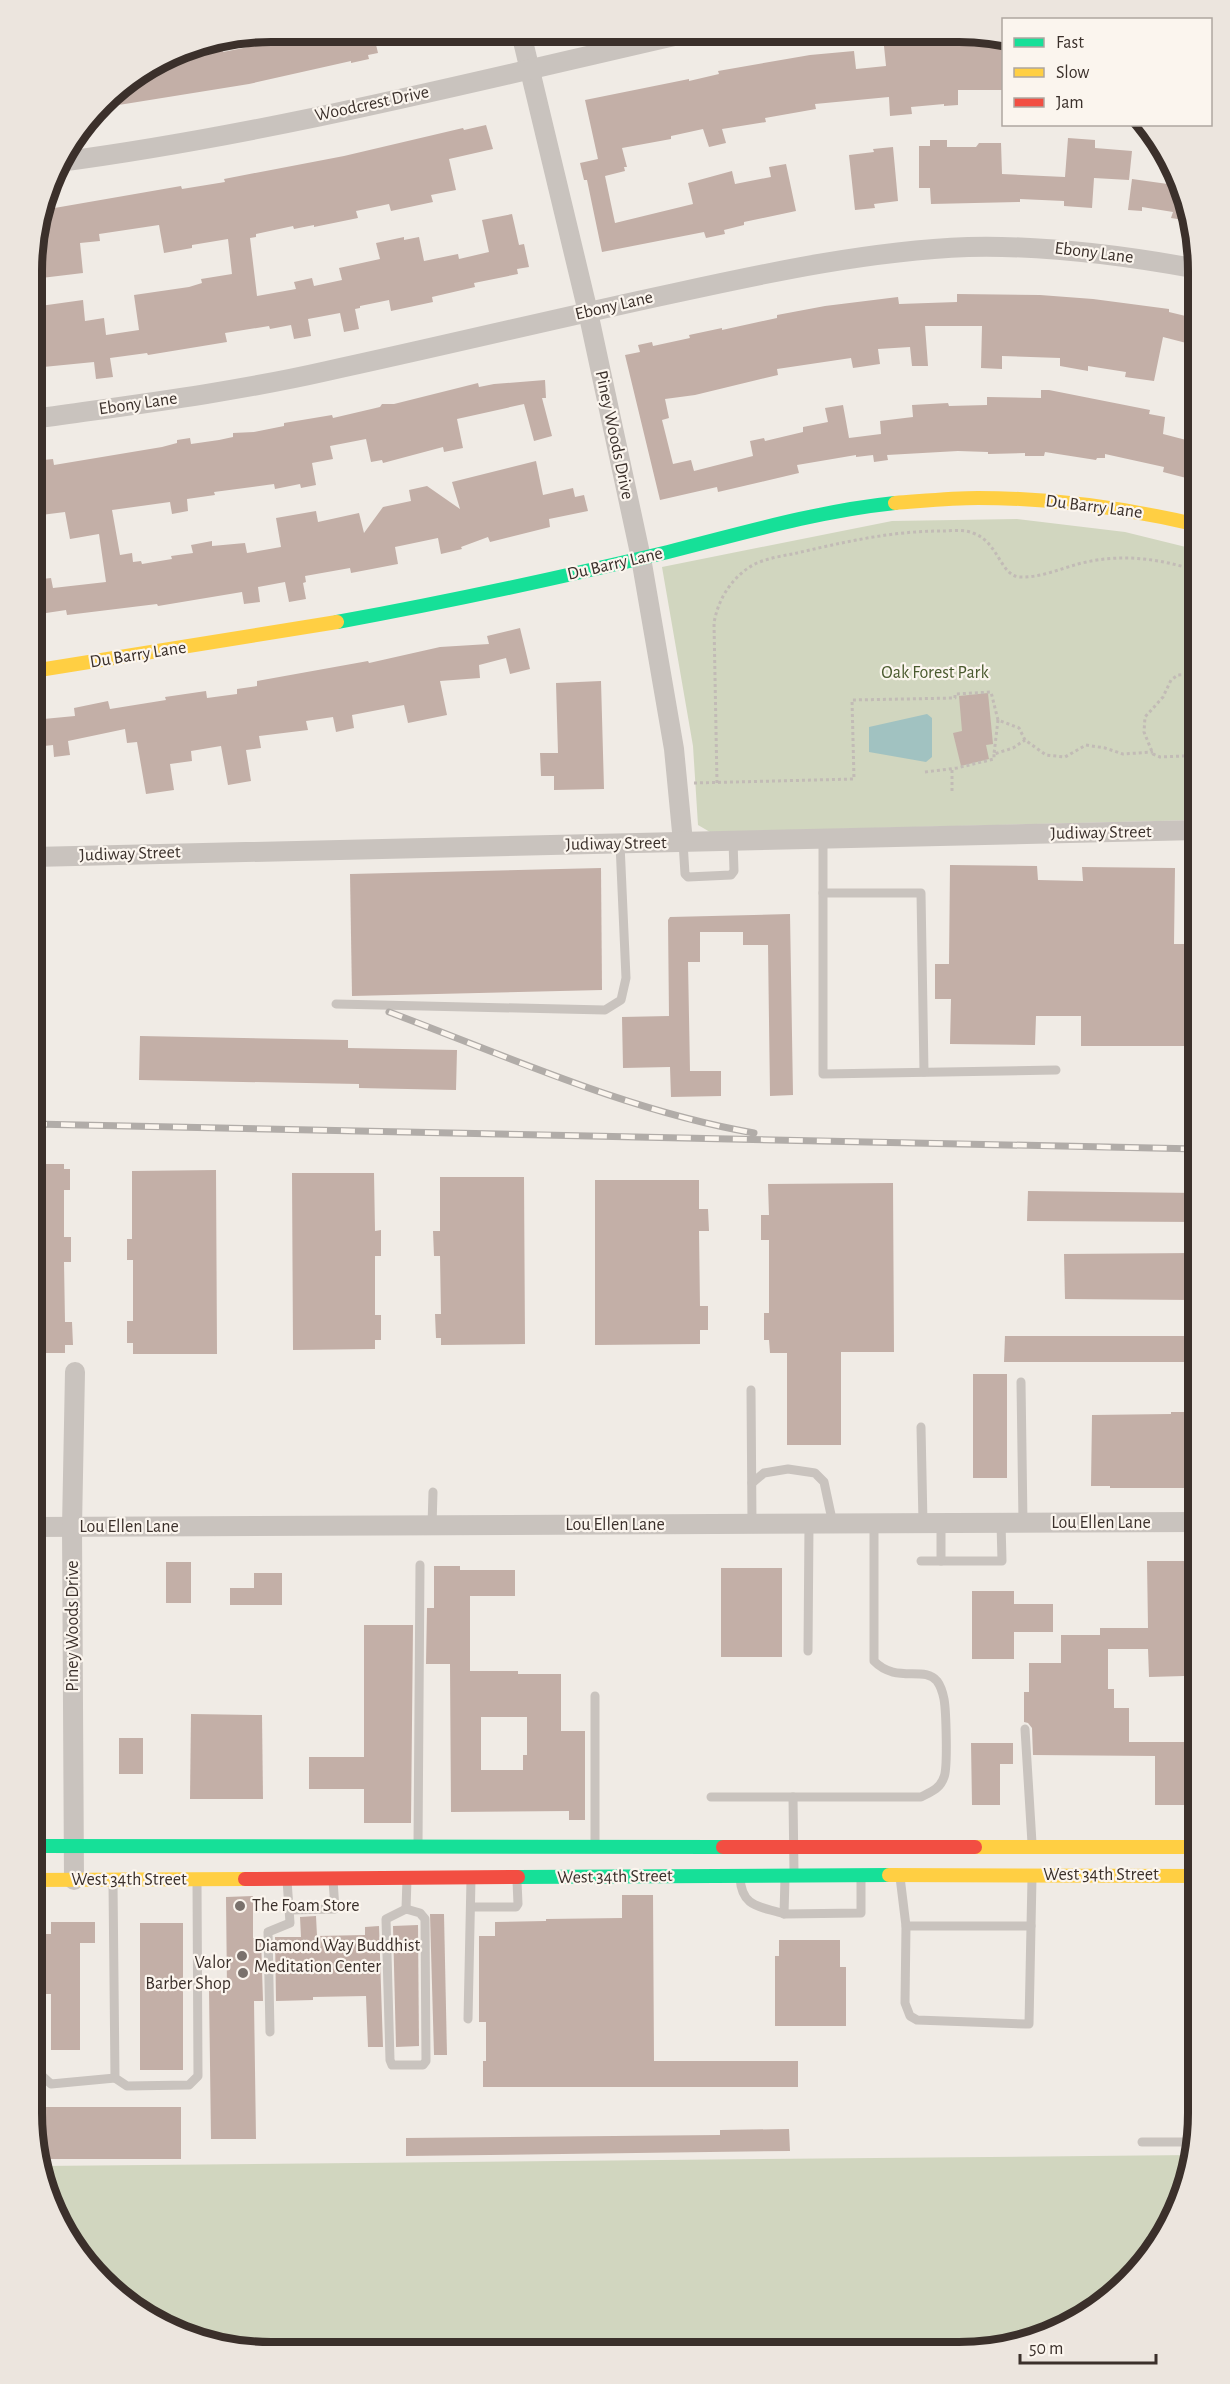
<svg xmlns="http://www.w3.org/2000/svg" width="1230" height="2384" viewBox="0 0 1230 2384" font-family="'Alegreya Sans',sans-serif">
	<style>
		.green { fill: #d1d6bf }
		.water { fill: #a1c2c1 }
		.building { fill: #c3afa7; fill-rule: evenodd }
		.lines { fill: none; stroke-linecap: round; stroke-linejoin: round }
		.path { stroke: #c2bbb6; stroke-width: 3; stroke-dasharray: 3 3; stroke-linecap: butt }
		.lane { stroke: #c9c3be; stroke-width: 9 }
		.street { stroke: #c9c3be; stroke-width: 20 }
		.fast { stroke: #16e098; stroke-width: 14 }
		.slow { stroke: #ffcf43; stroke-width: 14 }
		.jam { stroke: #f24e42; stroke-width: 14 }
		.rail-casing { stroke: #b1aca8; stroke-width: 7 }
		.rail { stroke: #fbf5ee; stroke-width: 4.5; stroke-dasharray: 14; stroke-linecap: butt }
		.poi-dot { fill: #7a716c; stroke: #fbf5ee; stroke-width: 2 }
		.labels { text-anchor: middle; dominant-baseline: central; stroke-width: 4.5; stroke-linejoin: round; paint-order: stroke }
		.street-label { font-size: 18px; fill: #3b302b; stroke: #fbf5ee }
		.park-label { font-size: 18px; fill: #4a5a2e; stroke: #fbf5ee }
		.poi-label { font-size: 18px; fill: #3b302b; stroke: #fbf5ee; text-anchor: start }
		.rim { fill: none; stroke: #3b302b; stroke-width: 8 }
	</style>
	<rect width="100%" height="100%" fill="#f0ebe5"/>
	<!-- green -->
	<g class="green">
		<path d="M1017,519L1125,532L1198,550V820L710,832L698,825L693,746L662,567L892,521Z"/>
		<path d="M1192,2155L1180,2204L1149,2259L1092,2312L1036,2340L959,2352L240,2350L179,2334L113,2293L72,2246L44,2190L40,2166Z"/>
	</g>
	<!-- water -->
	<path class="water" d="M927,714L932,718V757L926,762L869,752V727Z"/>
	<!-- building -->
	<g class="building">
		<path d="M313,32H373L378,53L368,55L369,59L351,63V61L249,84L100,108L113,91L180,50L221,41L223,52L294,38L293,36Z"/>
		<path d="M957,42L1004,44V90H958V105L944,106V104L911,107L912,114L890,116L889,97L815,104L816,109L765,118L766,122L722,129L726,143L709,147L703,129L671,136V139L622,148L627,167H624L625,171L605,176L615,223L693,204L688,183L732,171L735,184L771,177L769,167L786,164L796,211L744,222V225L724,230L725,234L706,238L704,232L602,252L587,180H584L580,163L598,159L585,100L689,79V81L719,74L718,71L810,55L854,51L856,69L886,66L884,46Z"/>
		<path d="M486,125L493,149L449,159L456,190L431,195L433,202L391,211L389,204L356,211L358,218L314,227V225L294,229L293,226L256,234V237L250,238L257,296L296,289L294,282L312,278L314,286L342,280L339,268L380,259L376,243L404,237V240L419,237L424,261L458,254L459,259L489,252L482,220L512,214L519,245L524,244L529,267L517,269L518,274L474,283L475,287L432,297L433,302L391,311L389,300L360,306V308L355,309L359,329L344,332L340,313L308,319L311,336L294,339L291,325L270,329L269,326L225,333L227,342L148,355L147,353L110,358L113,377L96,379L94,362L33,368V335L43,334L40,306L83,300L85,321L104,318L106,335L139,330L134,295L189,287L202,283L201,279L232,274L228,239L192,245V248L164,253L159,225L99,234L100,241L80,243L83,273L33,279L34,240L43,210L181,186L182,189L225,182L224,179L344,156L463,128L464,130Z"/>
		<path d="M1068,138L1095,140V148L1132,151L1129,180L1094,178L1092,208L1064,206V201L1020,199V202L931,204L930,188H919V146H930V140H947V147H976L979,143H1001L1002,174L1065,177Z"/>
		<path d="M893,147L898,201L874,204L875,208L855,210L849,155L874,152L873,149Z"/>
		<path d="M1132,179L1182,186L1186,194L1190,221L1171,218L1173,212L1142,207V211L1128,210Z"/>
		<path d="M957,294L1040,295L1093,299L1169,309V312L1198,319V346L1163,337L1154,381L1125,377L1126,372L1088,366V371L1060,366V358L1002,356V369L981,368L982,326H925L928,366H912L910,347L878,349L880,364L853,368L851,358L777,369L778,375L695,395L665,399L669,418L662,420L673,464L691,460L694,471L753,456L750,441L764,438L765,441L803,432V427L828,422L825,408L843,405L849,438L881,434L880,421L913,417L912,405L948,403L949,406L987,405V397L1041,398V390H1049L1150,410L1149,414L1165,417L1163,434L1190,441L1189,444L1198,447V481L1163,472L1164,467L1105,454V458H1097L1096,460L1045,452L1044,456H1025V453L988,454V452L958,451L887,455L888,460L874,462L873,455L856,457V455L797,465L799,473L718,492L717,487L660,500L625,355L640,352L638,345L652,342L653,346L690,338L689,335L722,328V330L777,318V315L825,306L898,297L899,304L957,302Z"/>
		<path d="M545,380L546,398H542L552,436L534,441L524,404L457,419L463,448L444,452L443,447L383,463L382,460L371,462L366,439L330,446L333,459L312,463L316,485L301,488L300,484L275,489L274,484L214,492L215,495L187,499L188,511L172,514L170,502L112,510L120,555L132,553L133,562L141,561L142,564L172,559L171,556L193,553L191,545L212,541V546L245,543L247,553L281,547L276,518L316,511L318,522L359,513L364,533L383,507L411,501L409,490L427,486L460,509L452,482L536,461L543,495L573,488L575,497L584,495L588,511L549,519L550,527L490,542L488,537L461,547L462,549L441,554L438,538L395,547L398,564L351,573L350,568L305,576L306,582L303,583L306,599L289,602L285,582L258,587L260,602L244,604L242,592L158,606L157,604L67,615L66,610L33,615V575L42,579L51,578L53,588L106,582L99,534L70,539L65,512L33,516V461L53,459L54,465L162,447L177,443V440L190,438L191,444L219,440L233,437V433L254,432L284,426V423L332,415L333,418L380,407L382,404H394L478,383L479,387L494,384Z"/>
		<path d="M520,628L530,669L510,674L506,658L479,665L480,678L440,681L447,715L408,723L404,705L352,715L354,728L336,732L333,717L306,721L308,730L259,736L261,748L246,750L251,781L228,785L221,746L191,751L192,761L170,764L174,790L146,794L137,742L127,743L125,729L68,741L70,755L54,757L53,745L35,747L33,720L75,716L74,708L108,701L110,709L166,700L165,697L206,691L207,698L237,694V689L257,686V681L368,661L369,663L440,647L489,644L487,636Z"/>
		<path d="M601,681L604,789L554,790V776H541L540,753H558L556,683Z"/>
		<path d="M988,693L993,744L986,745L989,759L961,766L953,733L962,731L959,696Z"/>
		<path d="M950,865L1037,866L1038,880L1083,881L1082,867L1175,868L1174,944H1198V1046H1081V1016H1036L1035,1045L950,1044L951,999H935V964H949Z"/>
		<path d="M601,868L602,990L352,996L350,874Z"/>
		<path d="M790,914L793,1095L770,1096L768,945H743V932H700V962H688L690,1071H721V1096L671,1097L670,1067L623,1068L622,1017L669,1016L668,920L670,917Z"/>
		<path d="M140,1036L348,1040V1048L457,1050L456,1090L359,1088V1084L139,1080Z"/>
		<path d="M33,1164H64V1169H70V1190H64V1237H71V1262H64L65,1322H72L73,1345H65V1353H32Z"/>
		<path d="M216,1170L217,1354H133V1343H127V1321H133V1260H127V1239H132V1171Z"/>
		<path d="M292,1173H374L375,1231L381,1230V1256H375V1315H381V1340H375V1349L293,1350Z"/>
		<path d="M440,1177H524L525,1344L441,1345V1338H436L435,1314H441L440,1256H434L433,1231H440Z"/>
		<path d="M595,1180H699V1209H708L709,1231H699L700,1306H708V1330H700V1344L595,1345Z"/>
		<path d="M893,1183L894,1352H841V1445H787V1353H770L769,1340H764V1313H769V1240H761V1215H769L768,1184Z"/>
		<path d="M1028,1191L1198,1193V1222L1027,1221Z"/>
		<path d="M1194,1253V1300L1065,1299L1064,1254Z"/>
		<path d="M1005,1336H1198V1362H1004Z"/>
		<rect x="973" y="1374" width="34" height="104"/>
		<path d="M1171,1412H1187V1419H1198V1488H1110V1486H1091L1092,1415L1171,1414Z"/>
		<path d="M1147,1561H1198V1685H1184V1676L1149,1677L1148,1649H1108V1689H1114V1708H1129V1742H1198V1805H1155V1756L1033,1755L1032,1728L1028,1723L1024,1722V1692H1029V1663H1061V1635H1100V1628H1148Z"/>
		<rect x="166" y="1562" width="25" height="41"/>
		<path d="M434,1566H460V1570H515V1596H470V1671H518V1674H561V1731H585V1820H569V1811L451,1812L450,1664H426L427,1608H434ZM481,1717H527V1755H523V1770H481Z"/>
		<rect x="721" y="1568" width="61" height="89"/>
		<path d="M254,1573H282V1605H230V1588H254Z"/>
		<path d="M972,1591H1014V1604H1053V1632H1014V1659H972Z"/>
		<path d="M364,1625H413L411,1823H364V1789H309V1757H364Z"/>
		<path d="M191,1714L262,1715L263,1799H190Z"/>
		<rect x="119" y="1738" width="24" height="36"/>
		<path d="M971,1743H1013V1764H1000V1805H972Z"/>
		<path d="M622,1895H653L654,2061H798V2087H483V2061H486V2022H479V1936H495V1922L546,1921V1919L622,1918Z"/>
		<path d="M253,1896V1938H261L263,2001H254L256,2139H211L209,1989H227L226,1897Z"/>
		<path d="M430,1914H444L447,2055H434Z"/>
		<path d="M316,1916L317,1936L365,1935V1927L379,1926L383,2047H368L366,1996L313,1997V2000L276,2001L275,1937H301L300,1917Z"/>
		<path d="M51,1922H95V1943H80V2050H51V1994H42L39,1939L36,1934H51Z"/>
		<rect x="140" y="1923" width="43" height="147"/>
		<path d="M418,1925L419,2046L396,2047L393,1926Z"/>
		<path d="M779,1940H840V1967H846V2026H775V1956H779Z"/>
		<path d="M32,2107H181V2159H39Z"/>
		<path d="M789,2129L790,2151L406,2156V2138L720,2135V2130Z"/>
	</g>
	<g class="lines">
		<!-- path -->
		<g class="path">
			<path d="M998,720L994,754L1013,748L1025,740"/>
			<path d="M1185,756L1160,757L1153,754L1144,732L1145,717L1163,697L1171,680L1178,675L1198,674"/>
			<path d="M952,770V792"/>
			<path d="M925,772L957,768L994,759V754"/>
			<path d="M694,783L854,779L852,700L955,698V694L991,692L998,720L1019,728L1025,740L1046,755L1065,757L1086,745L1105,748L1123,754L1153,752"/>
			<path d="M717,783L714,623C718,599 732,577 753,565C766,558 783,556 797,553C844,542 892,531 941,531C951,531 963,529 973,533C999,542 1000,576 1020,577C1039,578 1060,569 1078,564C1120,553 1157,558 1198,571"/>
		</g>
		<!-- lane -->
		<g class="lane">
			<path d="M823,839V1074L1056,1070"/>
			<path d="M683,842L685,874L688,877L731,875L734,871L733,841"/>
			<path d="M823,893H921L924,1072"/>
			<path d="M336,1004L605,1010L621,1000L626,978L620,844"/>
			<path d="M1021,1382L1023,1523"/>
			<path d="M751,1390L752,1524"/>
			<path d="M921,1427L923,1523"/>
			<path d="M752,1483L764,1473L788,1469L815,1473L824,1482L833,1524"/>
			<path d="M941,1523V1561H1002L1001,1523"/>
			<path d="M432,1526L433,1492"/>
			<path d="M921,1561H941"/>
			<path d="M808,1651L809,1524"/>
			<path d="M1025,1729L1032,1843"/>
			<path d="M711,1797H921C931,1792 940,1789 944,1777C948,1768 946,1710 944,1699C943,1694 940,1685 937,1681C924,1665 896,1684 874,1661V1523"/>
			<path d="M793,1797L794,1873"/>
			<path d="M418,1845L420,1565"/>
			<path d="M595,1845V1696"/>
			<path d="M900,1877L906,1926L905,2003L910,2016L917,2020L1026,2024H1029L1032,1878"/>
			<path d="M740,1878C742,1908 760,1906 784,1914"/>
			<path d="M785,1878L784,1914L861,1913V1877"/>
			<path d="M113,1883L115,2078L127,2086L189,2085L198,2076L197,1882"/>
			<path d="M471,1907H516L518,1904L517,1881"/>
			<path d="M406,1909L420,1913L425,1919L426,2061L423,2065H392L390,2060L386,1919Z"/>
			<path d="M406,1909L407,1879"/>
			<path d="M289,1910L335,1909L333,1880"/>
			<path d="M906,1926H1031"/>
			<path d="M32,1939L39,2073L51,2084L115,2078"/>
			<path d="M468,2019L471,1879"/>
			<path d="M270,2032L268,1932L290,1923L287,1880"/>
			<path d="M1142,2142H1195"/>
		</g>
		<!-- street -->
		<g class="street">
			<path d="M521,33L588,312L641,558L674,749L683,842"/>
			<path d="M59,162C269,134 477,81 683,34"/>
			<path d="M33,419C131,405 230,393 327,371C443,346 558,318 675,293C771,272 869,251 968,247C1046,245 1122,255 1198,269"/>
			<path d="M33,857L1198,830"/>
			<path d="M32,1527L1198,1522"/>
			<path d="M74,1880L72,1527L75,1372"/>
		</g>
		<!-- fast -->
		<g class="fast">
			<path d="M337,622C447,602 558,578 668,552C743,533 818,511 895,503"/>
			<path d="M32,1846L723,1847"/>
			<path d="M518,1877L889,1875"/>
		</g>
		<!-- slow -->
		<g class="slow">
			<path d="M895,503C923,501 951,498 978,498C1053,498 1126,508 1198,525"/>
			<path d="M33,671L337,622"/>
			<path d="M975,1847H1198"/>
			<path d="M889,1875L1198,1876"/>
			<path d="M32,1880L245,1879"/>
		</g>
		<!-- jam -->
		<g class="jam">
			<path d="M723,1847H975"/>
			<path d="M245,1879L518,1877"/>
		</g>
		<defs>
			<g id="rail">
				<path d="M389,1012C509,1057 628,1111 754,1133"/>
				<path d="M33,1124L1198,1149"/>
			</g>
		</defs>
		<!-- rail casing -->
		<use href="#rail" class="rail-casing"/>
		<!-- rail -->
		<use href="#rail" class="rail"/>
	</g>
	<!-- markers -->
	<g class="poi-dot">
		<circle cx="240" cy="1906" r="6"/>
		<circle cx="242" cy="1956" r="6"/>
		<circle cx="243" cy="1973" r="6"/>
	</g>
	<g class="labels">
		<!-- street labels -->
		<g class="street-label">
			<text transform="translate(372 104) rotate(-12)">Woodcrest Drive</text>
			<text transform="translate(1094 253) rotate(7)">Ebony Lane</text>
			<text transform="translate(614 306) rotate(-13)">Ebony Lane</text>
			<text transform="translate(138 404) rotate(-8)">Ebony Lane</text>
			<text transform="translate(614 435) rotate(78)">Piney Woods Drive</text>
			<text transform="translate(1094 507) rotate(7)">Du Barry Lane</text>
			<text transform="translate(615 564) rotate(-13)">Du Barry Lane</text>
			<text transform="translate(138 655) rotate(-9)">Du Barry Lane</text>
			<text transform="translate(1101 833) rotate(-1)">Judiway Street</text>
			<text transform="translate(616 844) rotate(-1)">Judiway Street</text>
			<text transform="translate(130 854) rotate(-2)">Judiway Street</text>
			<text x="1101" y="1523">Lou Ellen Lane</text>
			<text x="615" y="1525">Lou Ellen Lane</text>
			<text x="129" y="1527">Lou Ellen Lane</text>
			<text transform="translate(73 1626) rotate(-90)">Piney Woods Drive</text>
			<text x="1101" y="1875">West 34th Street</text>
			<text transform="translate(615 1877) rotate(-1)">West 34th Street</text>
			<text x="129" y="1880">West 34th Street</text>
		</g>
		<!-- park labels -->
		<g class="park-label">
			<text x="935" y="673">Oak Forest Park</text>
		</g>
		<!-- poi labels -->
		<g class="poi-label">
			<text x="252" y="1906">The Foam Store</text>
			<text x="254" y="1946">Diamond Way Buddhist<tspan x="254" dy="21">Meditation Center</tspan></text>
			<text x="231" y="1963" text-anchor="end">Valor<tspan x="231" dy="21">Barber Shop</tspan></text>
		</g>
	</g>
	<!-- crop -->
	<path d="M0 0H1230V2384H0ZM271 42H959A229 229 0 0 1 1188 271V2113A229 229 0 0 1 959 2342H271A229 229 0 0 1 42 2113V271A229 229 0 0 1 271 42Z" fill="#ece5de" fill-rule="evenodd"/>
	<path class="rim" d="M271 42H959A229 229 0 0 1 1188 271V2113A229 229 0 0 1 959 2342H271A229 229 0 0 1 42 2113V271A229 229 0 0 1 271 42Z"/>
	<!-- legend -->
	<rect x="1002" y="18" width="210" height="108" fill="#fbf5ee" stroke="#aea6a0" stroke-width="1.5"/>
	<rect x="1014" y="38" width="30" height="9" fill="#16e098" stroke="#aea6a0" stroke-width="1.5"/>
	<text x="1056" y="48" font-size="18" fill="#3b302b">Fast</text>
	<rect x="1014" y="68" width="30" height="9" fill="#ffcf43" stroke="#aea6a0" stroke-width="1.5"/>
	<text x="1056" y="78" font-size="18" fill="#3b302b">Slow</text>
	<rect x="1014" y="98" width="30" height="9" fill="#f24e42" stroke="#aea6a0" stroke-width="1.5"/>
	<text x="1056" y="108" font-size="18" fill="#3b302b">Jam</text>
	<!-- scale -->
	<path d="M1020 2354v9h136v-9" fill="none" stroke="#3b302b" stroke-width="3"/>
	<text x="1029" y="2354" font-size="18" fill="#3b302b" stroke="#fbf5ee" stroke-width="4.5" paint-order="stroke">50 m</text>
</svg>
